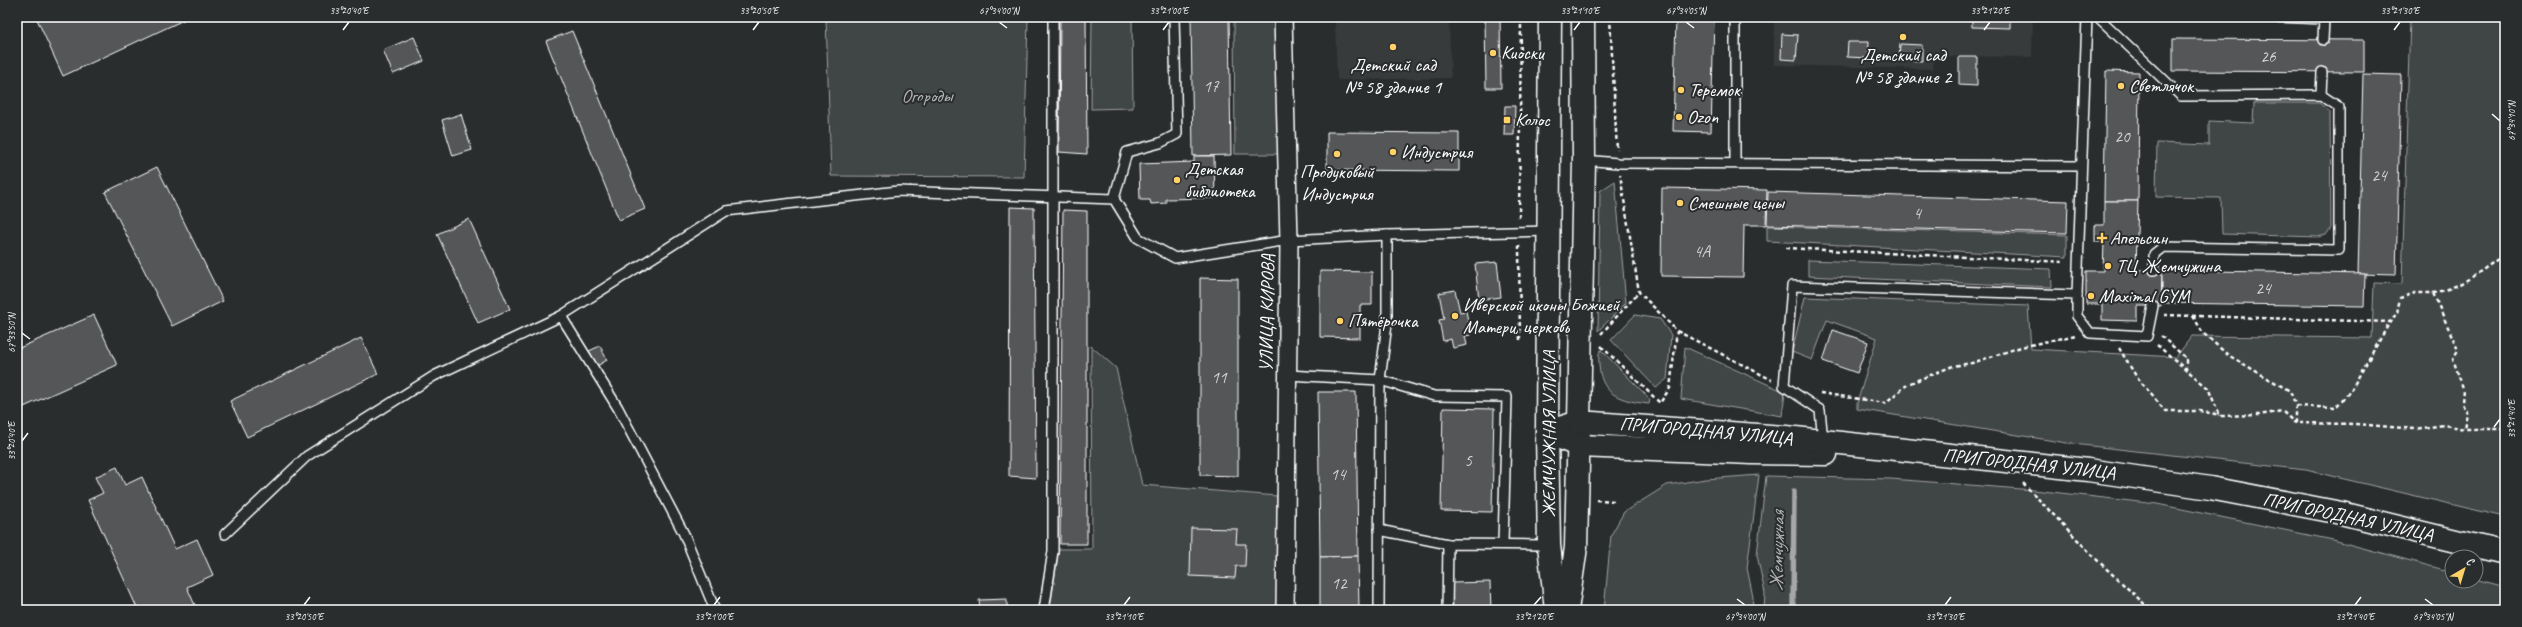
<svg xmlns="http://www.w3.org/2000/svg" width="2522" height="627" viewBox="0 0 2522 627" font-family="Caveat,sans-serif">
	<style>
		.built { fill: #373a3b }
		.green { fill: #414445; stroke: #a0a2a2 }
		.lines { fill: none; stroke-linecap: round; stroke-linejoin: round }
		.stream { stroke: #a6a7a7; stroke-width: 5.5 }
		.building { fill: #555758; stroke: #fff }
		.service-casing { stroke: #fff; stroke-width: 12 }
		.minor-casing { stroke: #fff; stroke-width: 20 }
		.tertiary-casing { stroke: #fff; stroke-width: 25 }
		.primary-casing { stroke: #fff; stroke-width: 25 }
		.path { stroke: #fff; stroke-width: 2.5; stroke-dasharray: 4 3; stroke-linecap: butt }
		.service { stroke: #2a2d2e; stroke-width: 9 }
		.minor { stroke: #2a2d2e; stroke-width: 17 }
		.tertiary { stroke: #2a2d2e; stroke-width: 22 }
		.primary { stroke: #2a2d2e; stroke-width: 22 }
		.ticks { fill: none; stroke: #fff; stroke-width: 1.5 }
		.poi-dot { fill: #ffd166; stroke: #2a2d2e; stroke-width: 1.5 }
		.labels { text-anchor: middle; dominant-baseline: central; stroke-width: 4; stroke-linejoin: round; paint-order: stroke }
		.number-label { font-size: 17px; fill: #d4d5d5 }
		.poi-label { font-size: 19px; fill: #fff; stroke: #2a2d2e; text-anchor: start }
		.park-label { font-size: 19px; fill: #b3b4b5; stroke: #2a2d2e }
		.street-label { font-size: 19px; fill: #fff; stroke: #2a2d2e }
		.water-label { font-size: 20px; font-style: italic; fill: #b4b6b6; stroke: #2a2d2e }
		.neatline { fill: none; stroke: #fff; stroke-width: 1.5 }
		.ticks-label { font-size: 10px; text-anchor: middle; fill: #fff }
	</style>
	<rect width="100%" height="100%" fill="#2a2d2e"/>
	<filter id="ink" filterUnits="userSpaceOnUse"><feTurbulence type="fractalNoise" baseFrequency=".025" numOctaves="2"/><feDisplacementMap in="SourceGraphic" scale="8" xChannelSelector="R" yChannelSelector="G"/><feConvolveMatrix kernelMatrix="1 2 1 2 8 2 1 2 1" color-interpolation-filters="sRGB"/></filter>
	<g filter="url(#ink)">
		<!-- built -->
		<g class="built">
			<path d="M1335,17H1449L1451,78L1337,80Z"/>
			<path d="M1774,17H2033L2032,57L1934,56L1933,69L1774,65Z"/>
		</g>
		<!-- green -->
		<g class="green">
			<path d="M826,17H1028L1024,177L831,176Z"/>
			<path d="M1092,17H1132L1133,108L1091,109Z"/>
			<path d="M1234,17H1277L1281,154H1235Z"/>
			<path d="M2410,17H2505V517L2306,470L2073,444L1857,409V403L1877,338L1827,320L1812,360L1792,352L1805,297L2028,306L2031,349L2176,357L2192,336L2372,338L2374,283L2402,284Z"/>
			<path d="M2254,103H2319L2330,112L2331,228L2326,235L2318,237L2222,234L2221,198L2156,197L2157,143L2209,145V121L2253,123Z"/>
			<path d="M1615,181L1626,303L1598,331L1600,191Z"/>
			<path d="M1767,226L2067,235V257L1767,241Z"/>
			<path d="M1808,260L2051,269L2052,287L1808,276Z"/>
			<path d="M1635,315L1660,319L1671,335L1667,379L1656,388L1611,340Z"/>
			<path d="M1091,346L1116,368L1142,485L1277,496L1278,610H1050L1059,549H1092Z"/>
			<path d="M1685,347L1785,392L1782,416L1681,399Z"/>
			<path d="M1601,350L1650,399L1649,404C1613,400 1597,391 1599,353Z"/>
			<path d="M1759,475L1747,568L1753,597L1752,610H1604L1611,535L1624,512L1667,485L1706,479Z"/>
			<path d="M1766,476L1891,479L2034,490L2157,504L2333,540L2452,572V581H2476V579L2505,587V610H1764L1765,593L1757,555Z"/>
		</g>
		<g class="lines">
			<!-- stream -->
			<path class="stream" d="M1793,610L1794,492"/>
		</g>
		<!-- building -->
		<g class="building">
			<path d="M36,17H190L63,76Z"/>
			<path d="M1060,17H1086L1087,154L1059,152Z"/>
			<path d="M1191,17H1229L1231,155L1193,156Z"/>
			<path d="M1393,17H1431V19L1393,20Z"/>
			<path d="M1485,17H1500L1501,88H1486Z"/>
			<path d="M1676,17H1714L1711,132L1673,131Z"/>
			<path d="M1972,17H2010V28L1972,27Z"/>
			<path d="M572,31L645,209L619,220L546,41Z"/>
			<path d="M1782,34L1798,35L1796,60L1781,59Z"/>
			<path d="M414,37L424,61L393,74L383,50Z"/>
			<path d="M2173,39L2364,40V72L2173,71Z"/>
			<path d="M1848,42H1869L1868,58L1847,57Z"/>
			<path d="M1900,44L1922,45V61L1899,60Z"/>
			<path d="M1959,57H1977V86L1959,85Z"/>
			<path d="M2106,71L2139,72L2138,201H2104Z"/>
			<path d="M2363,74L2401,75L2396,275L2358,274Z"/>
			<path d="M1505,106H1515L1514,135H1504Z"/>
			<path d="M461,114L472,150L453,156L442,120Z"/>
			<path d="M1327,132L1459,133V171L1327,170Z"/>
			<path d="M1194,156H1214L1215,198L1166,199V203L1151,204L1150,200H1140L1139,164L1194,162Z"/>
			<path d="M157,167L223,301L172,326L105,192Z"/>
			<path d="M1662,188L1767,190L1766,225H1744L1743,277L1661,276Z"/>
			<path d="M1768,192L2068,201L2067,233L1767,225Z"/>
			<path d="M2104,201H2138L2136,270H2162L2161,306H2137V321L2102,320V304H2086V271H2103L2104,242H2095V225H2104Z"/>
			<path d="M1010,207L1034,208L1036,478L1009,476Z"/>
			<path d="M1063,210L1087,211V544H1060Z"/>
			<path d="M469,219L510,309L478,323L437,234Z"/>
			<path d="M1497,262L1501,297L1479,300L1475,264Z"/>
			<path d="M2162,270L2365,274L2364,306L2162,303Z"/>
			<path d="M1320,271L1372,272V305H1360V338L1320,337Z"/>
			<path d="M1200,278L1238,279V476L1200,475Z"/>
			<path d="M1455,290L1460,312L1466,311L1471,335L1465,336L1467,345L1453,348L1451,339L1443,341L1439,320L1444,319L1439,293Z"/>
			<path d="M94,315L117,365L17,410V349Z"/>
			<path d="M1833,330L1868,342L1857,373L1823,361Z"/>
			<path d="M361,338L378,374L247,437L230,401Z"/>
			<path d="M600,346L607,360L597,366L589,351Z"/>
			<path d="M1318,392H1356L1358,556L1320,557Z"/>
			<path d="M1443,408L1494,409L1492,512L1441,511Z"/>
			<path d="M117,467L125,485L142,477L175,549L197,539L213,575L187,587L197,610H138L88,500L103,493L95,477Z"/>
			<path d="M1191,528L1237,529L1236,544H1246L1245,566H1236L1235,578L1190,576Z"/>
			<path d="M1358,556L1359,610H1320V557Z"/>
			<path d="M1490,582L1491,610H1453L1452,583Z"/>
			<path d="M1007,599V610H980L979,600Z"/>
		</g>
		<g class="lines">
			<defs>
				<g id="service">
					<path d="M1735,17V162"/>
					<path d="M2098,17L2181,96L2321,95L2339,107V250L2163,247L2154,254V270"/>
					<path d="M2272,17L2324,19L2323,40"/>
					<path d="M2321,95L2322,72"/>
					<path d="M1584,160L1618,163L2081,166"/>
					<path d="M1114,199L1127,152L1160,143L1177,134L1174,17"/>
					<path d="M2077,295L2087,17"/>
					<path d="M561,316L618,408L684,534L715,610"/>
					<path d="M1287,375L1380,380L1434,396L1507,397L1503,543"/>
					<path d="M1823,441L1820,410L1784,386L1792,286L2077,295V316L2090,333L2147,336L2153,306"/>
					<path d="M1379,530L1448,544"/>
					<path d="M225,534L307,456L434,376L561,316L726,211L898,191L1114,199L1138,238L1175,258L1289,240L1387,235L1549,231"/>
					<path d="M1044,610L1053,551V17"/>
					<path d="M1379,610L1380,380L1387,324V235"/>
					<path d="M1447,610L1448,544L1549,545"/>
				</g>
				<path id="minor" d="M1283,17L1289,240L1285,610"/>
				<path id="tertiary" d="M1556,610L1549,545L1547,432L1579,422L1576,547L1567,610"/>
				<g id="primary">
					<path d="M1550,17L1547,432L1579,446L1752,453L1826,454"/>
					<path d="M1583,17L1584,160L1579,422L1786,437L2088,470L2210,488L2341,513L2505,553"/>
				</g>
			</defs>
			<!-- service casing -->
			<use href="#service" class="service-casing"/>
			<!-- minor casing -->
			<use href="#minor" class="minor-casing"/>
			<!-- tertiary casing -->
			<use href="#tertiary" class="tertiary-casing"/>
			<!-- primary casing -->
			<use href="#primary" class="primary-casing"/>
			<!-- path -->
			<g class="path">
				<path d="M1610,17L1617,150"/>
				<path d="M2490,17L2505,18"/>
				<path d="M2336,18L2358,17"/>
				<path d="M1519,218L1521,21L1530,22"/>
				<path d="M1519,245L1520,341"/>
				<path d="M1786,248L2065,262"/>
				<path d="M2433,293C2461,288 2482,270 2505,254"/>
				<path d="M2164,315L2390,322L2397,313L2400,298L2415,293H2433L2458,350L2453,359L2463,388L2462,404L2468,414L2465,429"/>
				<path d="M2193,316L2203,333L2228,355L2290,391L2296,406V423L2356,424L2415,429L2444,425L2465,429H2505"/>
				<path d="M1677,331L1772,380"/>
				<path d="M1601,334L1639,292"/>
				<path d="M2161,336L2186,358V370"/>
				<path d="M2157,345L2208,388L2220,416L2259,415L2282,411L2295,423"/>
				<path d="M1601,346L1660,403L1670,388L1677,331L1639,292L1620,175"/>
				<path d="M2119,348L2136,376L2165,411H2200L2220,415"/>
				<path d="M1820,393L1885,403L1908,384L1953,366L1972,363L2021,347L2076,335"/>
				<path d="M2296,406L2335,408L2351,390L2390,322"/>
				<path d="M2023,483L2097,560L2151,610"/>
				<path d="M1596,500L1615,501"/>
			</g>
			<!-- service -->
			<use href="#service" class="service"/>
			<!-- minor -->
			<use href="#minor" class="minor"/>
			<!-- tertiary -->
			<use href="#tertiary" class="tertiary"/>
			<!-- primary -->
			<use href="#primary" class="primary"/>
		</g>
	</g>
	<!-- ticks -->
	<path class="ticks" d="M999,22L1007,28M1686,22L1694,28M343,30L349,22M753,30L759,22M1163,30L1169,22M1574,30L1580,22M1984,30L1990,22M2394,30L2400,22M2492,114L2500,121M22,333L30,339M2494,427L2500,419M22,441L28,433M1737,599L1745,605M2425,599L2433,605M304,605L310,597M714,605L720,597M1124,605L1130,597M1534,605L1541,597M1945,605L1951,597M2355,605L2361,597"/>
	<!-- markers -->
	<g class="poi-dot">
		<circle cx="1903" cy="37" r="4"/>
		<circle cx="1393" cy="47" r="4"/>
		<circle cx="1493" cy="53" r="4"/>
		<circle cx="2121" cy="86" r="4"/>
		<circle cx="1681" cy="90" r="4"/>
		<circle cx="1679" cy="117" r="4"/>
		<rect x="1503" y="116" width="8" height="8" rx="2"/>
		<circle cx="1393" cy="152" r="4"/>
		<circle cx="1337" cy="154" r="4"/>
		<circle cx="1177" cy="180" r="4"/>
		<circle cx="1680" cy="203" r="4"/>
		<path d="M2100 232h4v4h4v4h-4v4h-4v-4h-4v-4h4z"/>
		<circle cx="2108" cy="266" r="4"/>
		<circle cx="2091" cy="296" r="4"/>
		<circle cx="1455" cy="316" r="4"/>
		<circle cx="1340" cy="321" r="4"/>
	</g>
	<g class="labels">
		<!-- number labels -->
		<g class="number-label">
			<text x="2268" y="56">26</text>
			<text x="1211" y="86">17</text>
			<text x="2122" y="136">20</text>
			<text x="2379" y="175">24</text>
			<text x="1917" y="213">4</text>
			<text x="1702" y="251">4А</text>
			<text x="2263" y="288">24</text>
			<text x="1219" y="377">11</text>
			<text x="1468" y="460">5</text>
			<text x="1338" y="474">14</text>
			<text x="1339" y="583">12</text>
		</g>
		<!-- poi labels -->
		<g class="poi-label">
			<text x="1501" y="53">Киоски</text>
			<text x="1903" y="55" text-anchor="middle">Детский сад<tspan x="1903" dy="22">№ 58 здание 2</tspan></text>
			<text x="1393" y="65" text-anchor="middle">Детский сад<tspan x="1393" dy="22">№ 58 здание 1</tspan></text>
			<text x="2129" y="86">Светлячок</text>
			<text x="1689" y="90">Теремок</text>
			<text x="1687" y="117">Ozon</text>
			<text x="1515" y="120">Колос</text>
			<text x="1401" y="152">Индустрия</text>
			<text x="1185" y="169">Детская<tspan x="1185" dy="22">библиотека</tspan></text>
			<text x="1337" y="172" text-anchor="middle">Продуковый<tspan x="1337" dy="22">Индустрия</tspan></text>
			<text x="1688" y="203">Смешные цены</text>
			<text x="2110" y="238">Апельсин</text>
			<text x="2116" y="266">ТЦ Жемчужина</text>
			<text x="2099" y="296">Maximal GYM</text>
			<text x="1463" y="305">Иверской иконы Божией<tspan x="1463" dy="22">Матери, церковь</tspan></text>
			<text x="1348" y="321">Пятёрочка</text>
		</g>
		<!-- park labels -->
		<g class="park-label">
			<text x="927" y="96">Огороды</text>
		</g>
		<!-- street labels -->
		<g class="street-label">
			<text transform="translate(1267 313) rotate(-89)">УЛИЦА КИРОВА</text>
			<text transform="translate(1706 431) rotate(5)">ПРИГОРОДНАЯ УЛИЦА</text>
			<text transform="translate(1549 434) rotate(-90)">ЖЕМЧУЖНАЯ УЛИЦА</text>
			<text transform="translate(2029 464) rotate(6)">ПРИГОРОДНАЯ УЛИЦА</text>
			<text transform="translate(2348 517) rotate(12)">ПРИГОРОДНАЯ УЛИЦА</text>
		</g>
		<!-- water labels -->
		<g class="water-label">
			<text transform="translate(1777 551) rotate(-89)">Жемчужная</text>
		</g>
	</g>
	<!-- margin -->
	<rect width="2522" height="627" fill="none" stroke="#2a2d2e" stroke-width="44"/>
	<!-- north arrow -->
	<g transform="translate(2464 569) rotate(38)"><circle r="19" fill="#2a2d2e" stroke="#7f8182"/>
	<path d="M0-3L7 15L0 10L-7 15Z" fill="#ffd166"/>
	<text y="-6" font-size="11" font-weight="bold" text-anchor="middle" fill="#ffffff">С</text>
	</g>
	<rect x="22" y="22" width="2478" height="583" class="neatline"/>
	<g class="ticks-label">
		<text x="349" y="14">33°20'40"E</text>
		<text x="759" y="14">33°20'50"E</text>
		<text x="999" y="14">67°34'00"N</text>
		<text x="1169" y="14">33°21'00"E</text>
		<text x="1580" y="14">33°21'10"E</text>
		<text x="1686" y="14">67°34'05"N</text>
		<text x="1990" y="14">33°21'20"E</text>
		<text x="2400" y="14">33°21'30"E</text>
		<text transform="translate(2511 121) rotate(-90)" y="4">67°34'10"N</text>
		<text transform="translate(11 333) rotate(-90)" y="4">67°33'50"N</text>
		<text transform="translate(2511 419) rotate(-90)" y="4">33°21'40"E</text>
		<text transform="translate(11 441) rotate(-90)" y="4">33°20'40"E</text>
		<text x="304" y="620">33°20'50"E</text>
		<text x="714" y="620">33°21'00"E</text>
		<text x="1124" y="620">33°21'10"E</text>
		<text x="1534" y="620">33°21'20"E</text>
		<text x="1745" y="620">67°34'00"N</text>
		<text x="1945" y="620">33°21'30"E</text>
		<text x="2355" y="620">33°21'40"E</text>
		<text x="2433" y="620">67°34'05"N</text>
	</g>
</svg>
